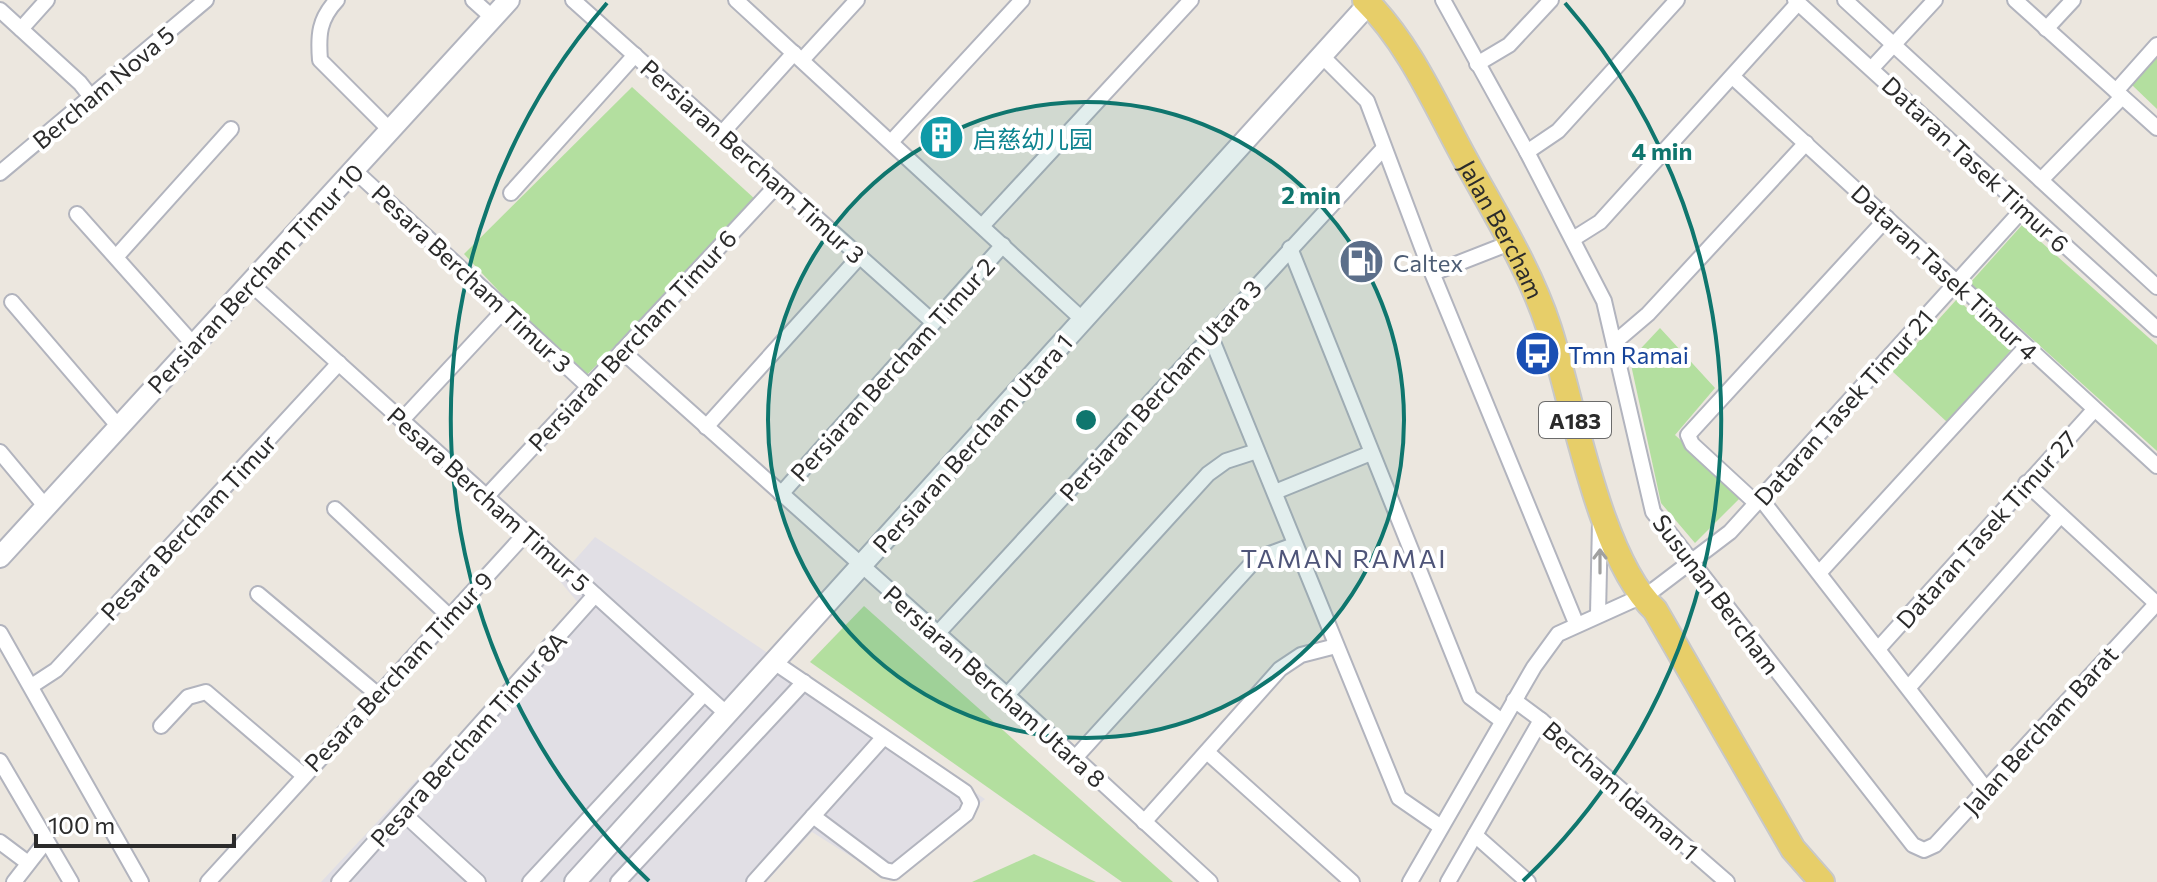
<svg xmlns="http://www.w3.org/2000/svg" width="2157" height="882" viewBox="0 0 2157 882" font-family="Commissioner,'Noto Sans SC',sans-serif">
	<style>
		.industrial { fill: #e1dfe5 }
		.green { fill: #b3df9f }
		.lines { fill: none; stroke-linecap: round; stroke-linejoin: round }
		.street-casing { stroke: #b2b4be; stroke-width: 18 }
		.secondary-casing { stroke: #b2b4be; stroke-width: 24 }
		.primary-casing { stroke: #c8c8c8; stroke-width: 28 }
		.street { stroke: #fff; stroke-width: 14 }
		.secondary { stroke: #fff; stroke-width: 20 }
		.primary { stroke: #e7ce69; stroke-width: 24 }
		.oneway { stroke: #a0a0a0 }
		.ring { fill: none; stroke: #0f766e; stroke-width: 4 }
		.labels { text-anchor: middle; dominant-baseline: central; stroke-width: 8; stroke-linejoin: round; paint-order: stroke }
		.shield { fill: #fff; stroke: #6b6b6b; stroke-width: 2 }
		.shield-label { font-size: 22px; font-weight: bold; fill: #2b2b2b }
		.street-label { font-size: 24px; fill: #2b2b2b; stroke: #fff }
		.culture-label { font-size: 24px; fill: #0d838f; stroke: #fff; text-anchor: start }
		.service-label { font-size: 24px; fill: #4e5e75; stroke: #fff; text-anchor: start }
		.transit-label { font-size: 24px; fill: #164399; stroke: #fff; text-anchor: start }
		.neighbourhood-label { font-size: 26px; letter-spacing: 2px; fill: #4f5579; stroke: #fff }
		.centre { fill: #0f766e; stroke: #fff; stroke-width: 4 }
		.ring-label { font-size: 24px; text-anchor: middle; font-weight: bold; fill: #0f766e; stroke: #fff; stroke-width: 8; stroke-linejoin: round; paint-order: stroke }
	</style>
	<rect width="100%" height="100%" fill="#ece7df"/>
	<!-- industrial -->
	<path class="industrial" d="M595,537L985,799L890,881L812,832L766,882H321L580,605L558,579Z"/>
	<!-- green -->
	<g class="green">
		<path d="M2157,58V109L2132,85Z"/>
		<path d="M632,87L756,200L582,380L464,254Z"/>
		<path d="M2022,225L2157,345V451L1970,283Z"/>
		<path d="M1957,299L2012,349L1947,422L1892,371Z"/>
		<path d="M1660,328L1715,388L1675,435L1742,496L1695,543L1661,503L1630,360Z"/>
		<path d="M864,606L1173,882H1122L810,662Z"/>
		<path d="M1034,854L1096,882H972Z"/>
	</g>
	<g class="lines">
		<defs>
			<g id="street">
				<path d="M337,0C319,19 318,35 320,60L390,130"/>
				<path d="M473,0L493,18"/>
				<path d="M573,0L933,322"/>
				<path d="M736,0L1083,320"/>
				<path d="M1443,0L1527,152L1604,301L1653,512L1913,845L1924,850L1935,845L2157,603"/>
				<path d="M1795,0L2157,329"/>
				<path d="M1845,0L2157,287"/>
				<path d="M2015,0L2157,128"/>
				<path d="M0,10L80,83L91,97"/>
				<path d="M21,29L47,0"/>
				<path d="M2046,29L2073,0"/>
				<path d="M1322,56L1367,101L1426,258L1576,623"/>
				<path d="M802,60L857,0"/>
				<path d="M1477,64L1509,45L1551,0"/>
				<path d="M1872,68L1935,0"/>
				<path d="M1734,78L2157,466"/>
				<path d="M2116,91L2157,45"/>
				<path d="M722,133L794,53"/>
				<path d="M891,142L1022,0"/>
				<path d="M1527,152L1558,131L1677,0"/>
				<path d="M354,170L589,387"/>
				<path d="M0,173L206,0"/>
				<path d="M2041,180L2122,97"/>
				<path d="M511,193L635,55"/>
				<path d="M77,214L193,344"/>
				<path d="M982,226L1191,0"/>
				<path d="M1573,239L1600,222L1798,3"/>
				<path d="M1290,248L1470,697L1502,721"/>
				<path d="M117,256L231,129"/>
				<path d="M1433,273L1515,241"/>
				<path d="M251,284L727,714"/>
				<path d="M12,302L119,427"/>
				<path d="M1210,335L1399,798L1441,827"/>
				<path d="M1614,343L1648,314L1806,143"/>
				<path d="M622,351L1007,695L1210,882"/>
				<path d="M402,420L505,309"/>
				<path d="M706,427L860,256"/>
				<path d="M0,452L45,506"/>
				<path d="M2026,483L2156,603"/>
				<path d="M1275,492L1371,453"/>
				<path d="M781,494L1003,245"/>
				<path d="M486,497L778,184"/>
				<path d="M1761,499L1986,789"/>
				<path d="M1756,503L1692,444L1688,435L1887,218"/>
				<path d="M335,509L449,616"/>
				<path d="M1820,572L2026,347"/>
				<path d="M258,594L377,694"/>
				<path d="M1598,614L1600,523"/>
				<path d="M0,633L141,882"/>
				<path d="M938,633L1383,149"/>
				<path d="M1878,649L2094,410"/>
				<path d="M774,662L965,792L971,803L966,814L894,872L885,870L813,816"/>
				<path d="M33,685L56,670L339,363"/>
				<path d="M1909,687L2059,517"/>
				<path d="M1007,695L1208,474L1226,461L1257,451"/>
				<path d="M1514,700L1541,720L1727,882"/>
				<path d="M161,726L188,697L206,692L303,775"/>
				<path d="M1207,752L1352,882"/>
				<path d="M1074,759L1256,559L1294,545"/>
				<path d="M0,761L71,882"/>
				<path d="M403,813L478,882"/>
				<path d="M1144,822L1280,669L1301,655L1336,646"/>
				<path d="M1475,835L1528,882"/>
				<path d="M0,842L28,863"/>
				<path d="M14,882L46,841"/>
				<path d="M208,882L526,533"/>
				<path d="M339,882L595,595"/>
				<path d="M530,882L704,694"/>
				<path d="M618,882L804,682"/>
				<path d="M754,882L883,738"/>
				<path d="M1410,882L1534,667L1558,634L1651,592L1730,532L2023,209"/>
				<path d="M1448,882L1541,720"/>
			</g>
			<g id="secondary">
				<path d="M0,557L509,0"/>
				<path d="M575,882L1372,0"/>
			</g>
			<g id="primary">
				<path id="s1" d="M1365,0C1409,43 1436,106 1465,159C1495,214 1530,269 1549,328C1573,402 1599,558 1655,610L1793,849L1822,882"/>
			</g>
		</defs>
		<!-- street casing -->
		<use href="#street" class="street-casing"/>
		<!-- secondary casing -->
		<use href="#secondary" class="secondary-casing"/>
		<!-- primary casing -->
		<use href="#primary" class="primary-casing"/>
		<!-- street -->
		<use href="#street" class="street"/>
		<!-- secondary -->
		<use href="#secondary" class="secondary"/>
		<!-- primary -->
		<use href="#primary" class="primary"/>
	</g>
	<!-- one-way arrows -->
	<defs><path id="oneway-shaft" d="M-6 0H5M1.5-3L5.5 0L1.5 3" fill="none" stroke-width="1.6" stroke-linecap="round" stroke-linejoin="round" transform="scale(2)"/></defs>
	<use class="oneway" href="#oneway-shaft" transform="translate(1600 561) rotate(-90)"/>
	<!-- distance rings -->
	<circle cx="1086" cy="420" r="318" fill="#0f766e" fill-opacity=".12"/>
	<g class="ring">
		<circle cx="1086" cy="420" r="318"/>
		<path d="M649 881A635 635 0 0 1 607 3M1565 3A635 635 0 0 1 1523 881"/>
	</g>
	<!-- icons -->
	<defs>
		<symbol id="building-disc" viewBox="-11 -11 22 22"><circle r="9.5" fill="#0f9aa8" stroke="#fff"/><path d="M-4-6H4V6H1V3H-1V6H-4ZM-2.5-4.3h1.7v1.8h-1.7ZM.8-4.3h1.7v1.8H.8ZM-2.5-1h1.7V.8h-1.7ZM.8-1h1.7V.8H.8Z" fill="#fff"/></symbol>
		<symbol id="fuel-disc" viewBox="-11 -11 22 22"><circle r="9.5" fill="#5c6f8a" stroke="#fff"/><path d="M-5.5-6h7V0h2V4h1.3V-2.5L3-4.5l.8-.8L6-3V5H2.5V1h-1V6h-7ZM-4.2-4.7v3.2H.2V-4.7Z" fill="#fff"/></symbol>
		<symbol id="bus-disc" viewBox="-11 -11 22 22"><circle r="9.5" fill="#1a4fb4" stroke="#fff"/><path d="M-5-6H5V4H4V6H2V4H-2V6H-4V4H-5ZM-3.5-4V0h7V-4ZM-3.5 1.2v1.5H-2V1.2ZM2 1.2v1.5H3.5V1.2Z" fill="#fff"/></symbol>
	</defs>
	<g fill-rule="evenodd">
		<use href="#building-disc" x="916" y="112" width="51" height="51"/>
		<use href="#fuel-disc" x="1336" y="236" width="51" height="51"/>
		<use href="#bus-disc" x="1512" y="328" width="51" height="51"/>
	</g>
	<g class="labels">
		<!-- shield labels -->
		<rect class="shield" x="1539" y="402" width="72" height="36" rx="6"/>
		<g class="shield-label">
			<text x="1575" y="420">A183</text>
		</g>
		<!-- street labels -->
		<g class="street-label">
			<text transform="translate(103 87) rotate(-40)">Bercham Nova 5</text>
			<text transform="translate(753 161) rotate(42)">Persiaran Bercham Timur 3</text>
			<text transform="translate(1976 164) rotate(43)">Dataran Tasek Timur 6</text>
			<text stroke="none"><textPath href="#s1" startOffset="268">Jalan Bercham</textPath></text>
			<text transform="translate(1945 272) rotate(43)">Dataran Tasek Timur 4</text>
			<text transform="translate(255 278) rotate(-47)">Persiaran Bercham Timur 10</text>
			<text transform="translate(472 278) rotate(43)">Pesara Bercham Timur 3</text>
			<text transform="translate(632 340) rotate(-47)">Persiaran Bercham Timur 6</text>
			<text transform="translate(892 369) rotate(-48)">Persiaran Bercham Timur 2</text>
			<text transform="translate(1160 390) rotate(-48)">Persiaran Bercham Utara 3</text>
			<text transform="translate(1843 407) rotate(-48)">Dataran Tasek Timur 21</text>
			<text transform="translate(972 443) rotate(-48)">Persiaran Bercham Utara 1</text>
			<text transform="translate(489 499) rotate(42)">Pesara Bercham Timur 5</text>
			<text transform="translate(188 527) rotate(-47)">Pesara Bercham Timur</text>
			<text transform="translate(1986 529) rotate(-48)">Dataran Tasek Timur 27</text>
			<text transform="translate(1717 594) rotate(53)">Susunan Bercham</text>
			<text transform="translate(398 671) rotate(-47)">Pesara Bercham Timur 9</text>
			<text transform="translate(995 686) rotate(42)">Persiaran Bercham Utara 8</text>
			<text transform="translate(2040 730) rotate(-48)">Jalan Bercham Barat</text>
			<text transform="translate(468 739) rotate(-48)">Pesara Bercham Timur 8A</text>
			<text transform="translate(1621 790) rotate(41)">Bercham Idaman 1</text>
		</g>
		<!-- culture labels -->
		<g class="culture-label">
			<text x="973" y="138">启慈幼儿园</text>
		</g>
		<!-- service labels -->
		<g class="service-label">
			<text x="1393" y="262">Caltex</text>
		</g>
		<!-- transit labels -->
		<g class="transit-label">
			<text x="1568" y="354">Tmn Ramai</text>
		</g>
		<!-- neighbourhood labels -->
		<g class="neighbourhood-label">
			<text x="1344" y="557">TAMAN RAMAI</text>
		</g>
	</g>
	<circle cx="1086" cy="420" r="12" class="centre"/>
	<g class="ring-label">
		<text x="1662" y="160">4 min</text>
		<text x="1311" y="204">2 min</text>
	</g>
	<!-- scale -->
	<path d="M36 834v12h198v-12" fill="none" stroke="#2b2b2b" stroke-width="4"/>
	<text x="48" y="834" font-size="24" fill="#2b2b2b" stroke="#ffffff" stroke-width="6" paint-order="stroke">100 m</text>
</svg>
